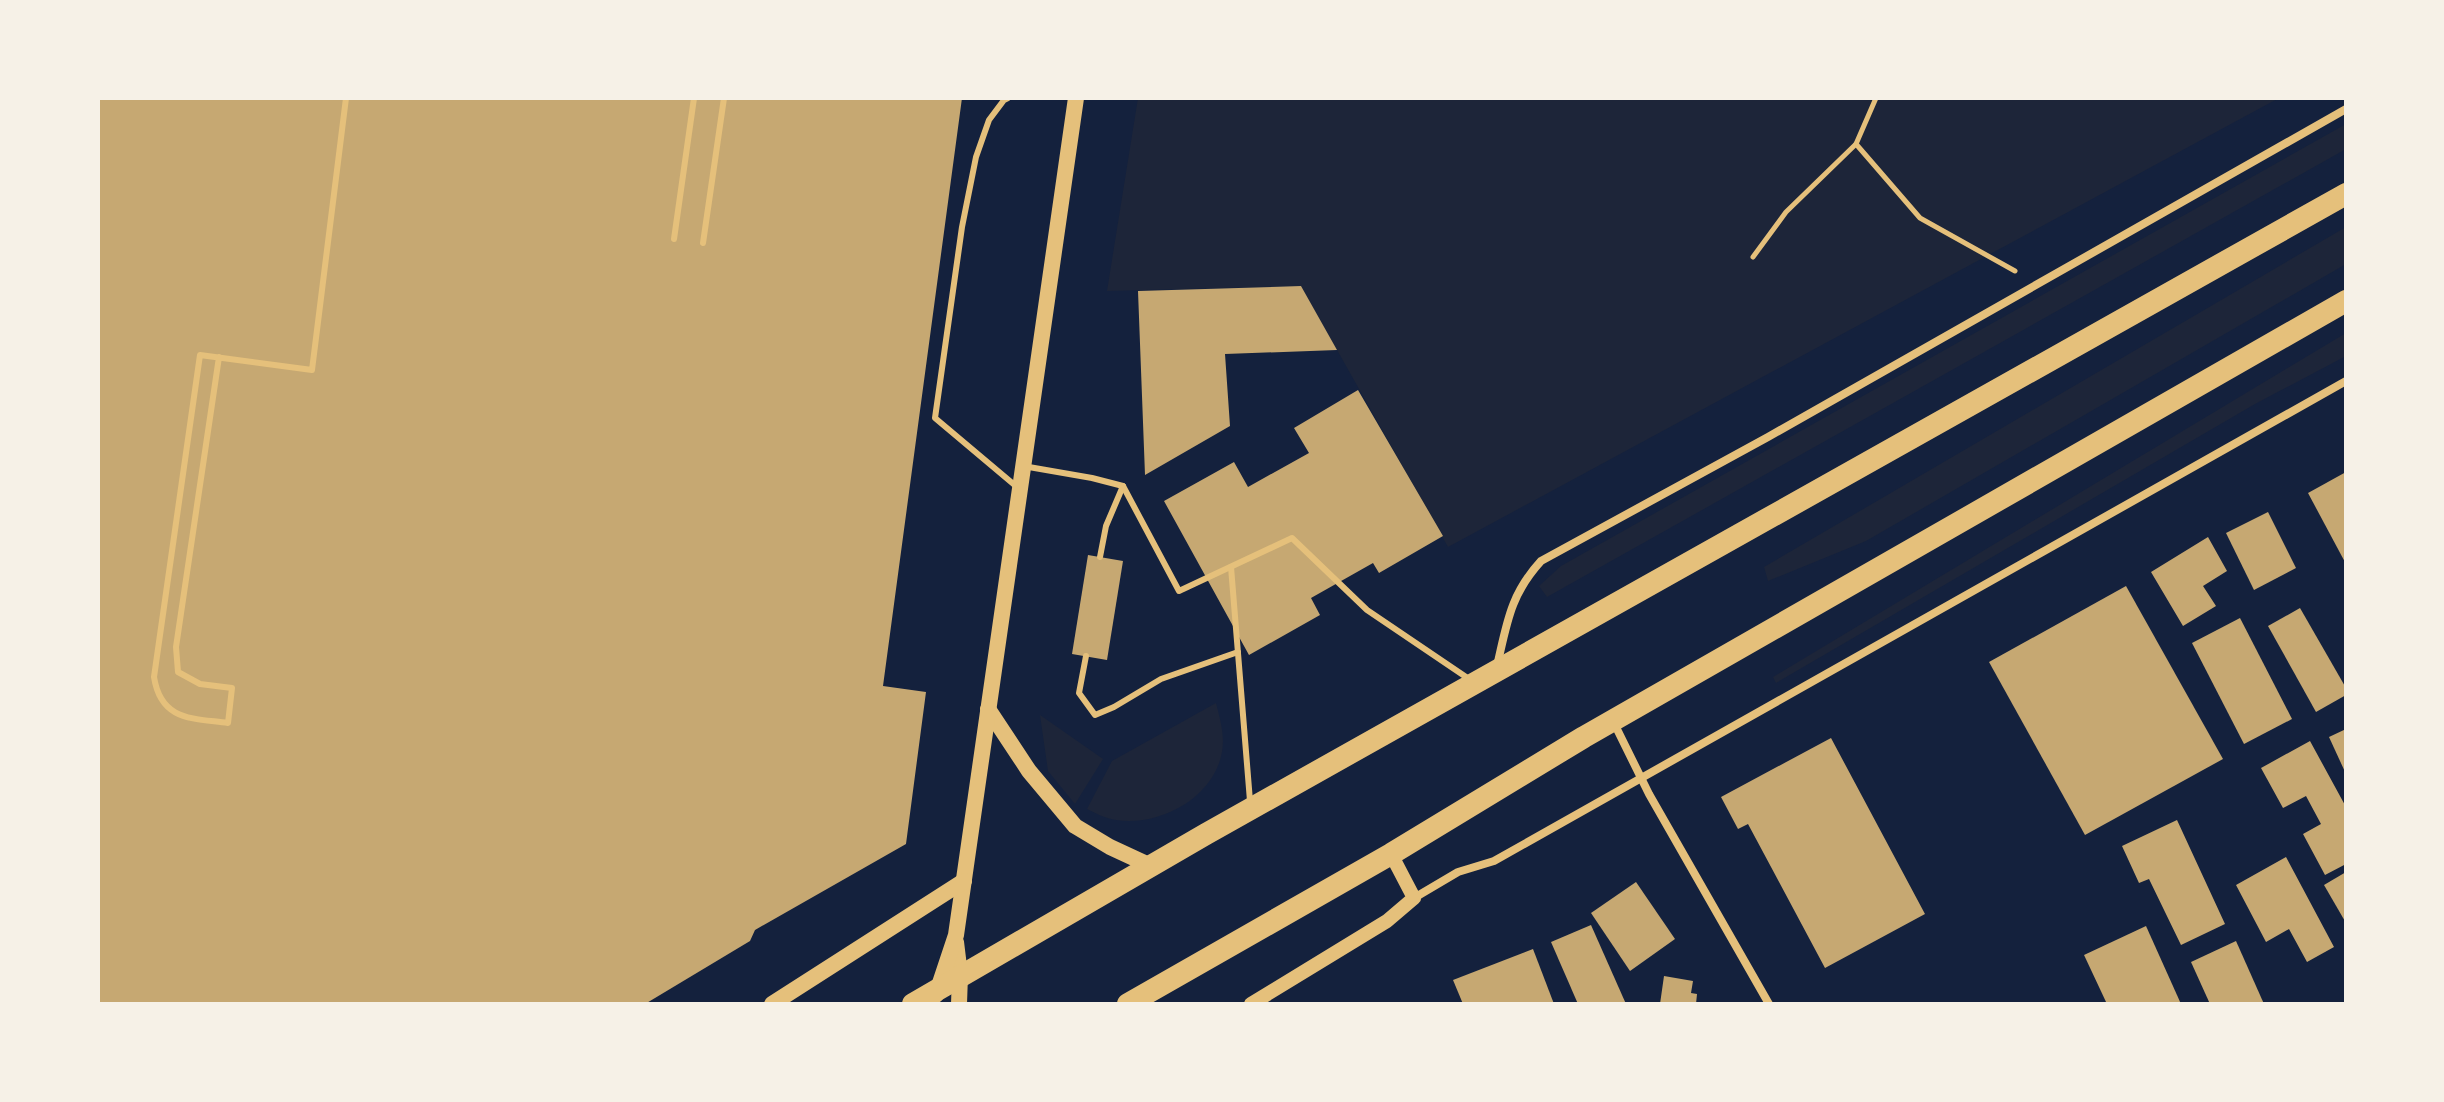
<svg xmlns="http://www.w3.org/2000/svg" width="2444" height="1102" viewBox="0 0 2444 1102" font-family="Roboto,sans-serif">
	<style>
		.green { fill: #1d2539 }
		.building { fill: #c6a872 }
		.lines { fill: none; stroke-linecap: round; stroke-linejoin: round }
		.path { stroke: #e5c07b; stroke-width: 5 }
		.service { stroke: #e5c07b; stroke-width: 6 }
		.minor { stroke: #e5c07b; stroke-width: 8 }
		.tertiary { stroke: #e5c07b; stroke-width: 14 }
		.secondary { stroke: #e5c07b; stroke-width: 16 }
		.trunk { stroke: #e5c07b; stroke-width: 22 }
	</style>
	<rect width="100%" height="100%" fill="#14213d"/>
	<!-- green -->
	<g class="green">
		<path d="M1138,98H2279L1448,547L1301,286L1107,291Z"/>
		<path d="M2346,124V149L1547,597L1539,586L1561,566Z"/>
		<path d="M2346,227V264L1866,541L1768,581L1764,567Z"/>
		<path d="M2346,333V356L2255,404L1776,683L1773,677Z"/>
		<path d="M1216,703C1220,719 1225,735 1222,752C1214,798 1159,827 1116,820C1105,818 1097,814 1087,809L1112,761Z"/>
		<path d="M1040,715L1103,759L1075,804L1048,771Z"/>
	</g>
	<!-- building -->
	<g class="building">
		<path d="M98,98H962L883,686L926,692L906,844L755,930L750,941L645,1004H98Z"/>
		<path d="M1301,286L1337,350L1225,354L1230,426L1145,475L1138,291Z"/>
		<path d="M1358,390L1443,536L1379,573L1373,563L1311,598L1320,615L1249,655L1164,501L1234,462L1248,487L1309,453L1294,428Z"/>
		<path d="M2346,472V564L2308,493Z"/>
		<path d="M2268,512L2296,568L2254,590L2226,533Z"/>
		<path d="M2208,537L2227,571L2203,586L2216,606L2183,626L2151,572Z"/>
		<path d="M1088,555L1123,561L1107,660L1072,654Z"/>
		<path d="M2126,586L2223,759L2085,835L1989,662Z"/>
		<path d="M2300,608L2346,688V695L2316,712L2268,626Z"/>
		<path d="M2240,618L2292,719L2244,744L2192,643Z"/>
		<path d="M2346,729V774L2329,737Z"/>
		<path d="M1831,738L1925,914L1825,968L1748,824L1738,829L1721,797Z"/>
		<path d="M2310,741L2346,807V864L2325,875L2303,834L2321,824L2306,796L2283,808L2261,768Z"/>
		<path d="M2177,820L2225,924L2181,945L2149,879L2139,883L2122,846Z"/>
		<path d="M2286,857L2334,947L2307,962L2289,929L2266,942L2236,885Z"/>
		<path d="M2346,872V923L2324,885Z"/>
		<path d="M1636,882L1675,939L1630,971L1591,913Z"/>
		<path d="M1591,925L1626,1004H1578L1551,942Z"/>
		<path d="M2146,926L2181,1004H2107L2084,955Z"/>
		<path d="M2236,941L2264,1004H2210L2191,962Z"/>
		<path d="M1533,949L1554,1004H1463L1453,980Z"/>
		<path d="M1664,976L1693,981L1691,993L1697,994L1696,1004H1660Z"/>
	</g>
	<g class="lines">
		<!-- path -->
		<g class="path">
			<path d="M1856,144L1920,218L2015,271"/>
			<path d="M1753,257L1786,212L1856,144L1876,98"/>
		</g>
		<!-- service -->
		<g class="service">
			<path d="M1008,98L1004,100L989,120L976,157L962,227L935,418L1017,487"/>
			<path d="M674,239L694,98"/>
			<path d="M703,243L724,98"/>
			<path d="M219,357L176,647L178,672L200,684L232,688L228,723C192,718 161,721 154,677L200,355L312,370L346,98"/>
			<path d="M1023,466L1092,478L1123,486L1179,591L1292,538L1367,610L1469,679"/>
			<path d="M1100,557L1106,526L1123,486"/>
			<path d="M1231,567L1250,801"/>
			<path d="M1086,656L1079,693L1095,715L1114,707L1161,679L1238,652"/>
		</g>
		<!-- minor -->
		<g class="minor">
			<path d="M1497,666C1507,623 1510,595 1541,561L1768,437L2346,109"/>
			<path d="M1613,721L1649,794L1769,1004"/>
			<path d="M1414,898L1458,872L1494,861L2346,381"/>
		</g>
		<!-- tertiary -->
		<path class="tertiary" d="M1251,1004L1387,921L1414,898L1391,854"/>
		<!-- secondary -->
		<g class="secondary">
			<path d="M988,709L1029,771L1075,826L1110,847L1151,866"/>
			<path d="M956,942L960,975L959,1004"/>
			<path d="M936,995L956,935L1076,98"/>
			<path d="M772,1004L964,881"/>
		</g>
		<!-- trunk -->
		<g class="trunk">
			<path d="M913,1004L1206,834L2346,194"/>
			<path d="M1128,1004L1391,854L1584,737L2346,301"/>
		</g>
	</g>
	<!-- border -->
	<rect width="2444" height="1102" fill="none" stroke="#f6f1e7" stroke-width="200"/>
</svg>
